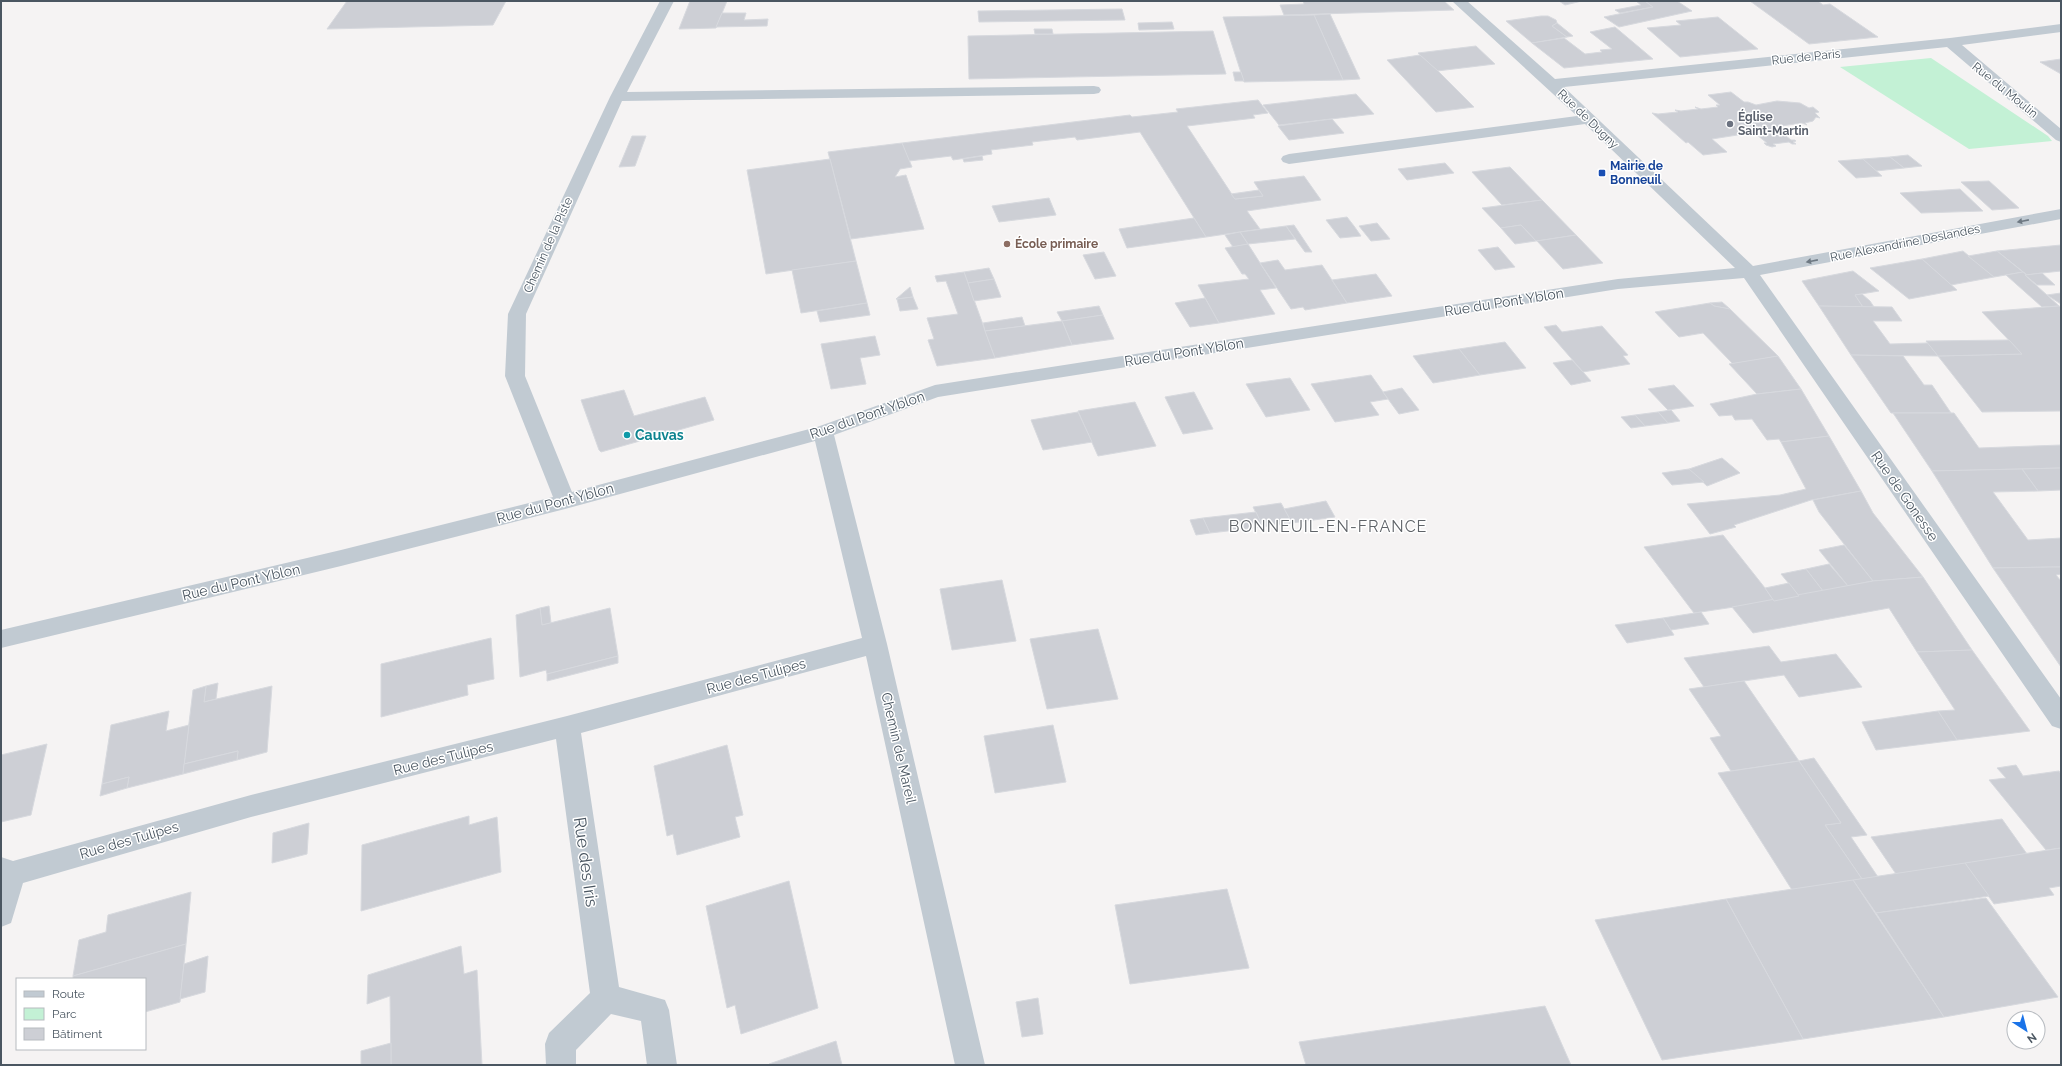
<svg xmlns="http://www.w3.org/2000/svg" width="2062" height="1066" viewBox="0 0 2062 1066" font-family="Raleway,sans-serif">
	<style>
		.green { fill: #c3f1d5 }
		.building { fill: #cdcfd5; stroke: #d7d9de }
		.lines { fill: none; stroke-linecap: round; stroke-linejoin: round }
		.minor { fill: #c1cad2; fill-rule: evenodd }
		.oneway { fill: #6e7983 }
		.worship-dot { fill: #6b7280; stroke: #fff; stroke-width: 1.5 }
		.transit-dot { fill: #1a4fb4; stroke: #fff; stroke-width: 1.5 }
		.education-dot { fill: #8d6e63; stroke: #fff; stroke-width: 1.5 }
		.culture-dot { fill: #0f9aa8; stroke: #fff; stroke-width: 1.5 }
		.labels { text-anchor: middle; dominant-baseline: central; stroke-width: 3; stroke-linejoin: round; paint-order: stroke }
		.far-street-label { font-size: 12px; fill: #4a5661; stroke: #fff }
		.far-worship-label { font-size: 12px; font-weight: bold; fill: #5b616d; stroke: #fff; text-anchor: start }
		.far-transit-label { font-size: 12px; font-weight: bold; fill: #164399; stroke: #fff; text-anchor: start }
		.far-education-label { font-size: 12px; font-weight: bold; fill: #785e54; stroke: #fff; text-anchor: start }
		.street-label { font-size: 14px; fill: #4a5661; stroke: #fff }
		.culture-label { font-size: 14px; font-weight: bold; fill: #0d838f; stroke: #fff; text-anchor: start }
		.quarter-label { font-size: 16px; letter-spacing: 1px; fill: #5f6368; stroke: #fff }
		.near-street-label { font-size: 17px; fill: #4a5661; stroke: #fff }
	</style>
	<rect width="100%" height="100%" fill="#f5f3f3"/>
	<!-- green -->
	<path class="green" d="M1931,58L2048,136L2052,141L1969,149L1840,67Z"/>
	<!-- building -->
	<g class="building">
		<path d="M347,1H506L493,25L327,29Z"/>
		<path d="M690,1H727L716,28L679,29Z"/>
		<path d="M1303,1H1444L1454,10L1284,15L1280,5L1304,4Z"/>
		<path d="M1559,1H1582L1565,5Z"/>
		<path d="M1636,1H1645L1653,7L1620,13L1615,10L1641,5Z"/>
		<path d="M1645,1H1677L1692,11L1619,27L1604,17L1653,7Z"/>
		<path d="M1750,1H1818L1823,5L1830,4L1878,37L1809,44Z"/>
		<path d="M1122,9L1125,20L979,22L978,11Z"/>
		<path d="M722,13H746L744,20L768,19L767,26L716,27Z"/>
		<path d="M1330,14L1360,79L1343,80L1314,15Z"/>
		<path d="M1314,15L1343,80L1244,82L1223,17Z"/>
		<path d="M1541,16H1548L1556,20L1557,23L1552,26L1567,37L1532,43L1506,21Z"/>
		<path d="M1718,17L1758,49L1680,57L1647,28L1681,25L1676,21Z"/>
		<path d="M1172,22L1174,29L1139,30L1138,23Z"/>
		<path d="M1557,23L1573,36L1567,37L1552,26Z"/>
		<path d="M1615,27L1653,59L1564,68L1532,43L1564,38L1585,54L1602,52L1600,50L1612,49L1590,32Z"/>
		<path d="M1034,29H1052L1053,34H1035Z"/>
		<path d="M1213,31L1226,74L969,79L968,36Z"/>
		<path d="M1476,46L1495,64L1437,71L1418,53Z"/>
		<path d="M1420,55L1438,71L1474,107L1436,112L1387,60Z"/>
		<path d="M2061,59V74L2040,62Z"/>
		<path d="M1233,72H1241L1244,81H1235Z"/>
		<path d="M1731,92L1744,102H1748L1756,105L1777,101L1800,103L1809,108L1813,107L1819,112L1815,113L1820,118L1816,117L1813,121L1805,123L1807,125L1802,123L1781,126L1783,130L1781,132L1791,140H1795L1796,141L1793,142L1796,144H1792L1789,142L1773,144L1776,146L1772,147L1766,145L1764,143H1767L1757,135L1750,133L1712,139L1727,152L1703,155L1688,142L1686,143L1652,113L1658,114L1678,112L1675,110L1681,111L1698,109L1695,107L1701,109L1718,107L1716,105H1720L1708,95Z"/>
		<path d="M1356,94L1374,114L1279,125L1263,105Z"/>
		<path d="M1258,100L1268,113L1253,115L1255,118L1187,126L1235,199L1263,196L1254,182L1304,176L1321,200L1247,211L1260,229L1206,237L1140,132L1077,140L1075,137L1032,142L1033,145L991,150L992,154L953,160L951,156L909,161L902,143L1130,115L1132,117L1178,112L1176,109Z"/>
		<path d="M1332,119L1344,133L1289,140L1278,126Z"/>
		<path d="M632,136H646L635,166L619,167Z"/>
		<path d="M902,143L912,167L900,169L895,177L906,175L924,229L851,239L828,152Z"/>
		<path d="M1908,155L1922,166L1904,168L1890,157Z"/>
		<path d="M982,156L983,160L964,162L963,159Z"/>
		<path d="M1890,157L1904,168L1876,171L1863,159Z"/>
		<path d="M830,159L856,261L766,274L747,170Z"/>
		<path d="M1863,159L1882,176L1856,178L1838,161Z"/>
		<path d="M1445,163L1454,173L1407,180L1398,169Z"/>
		<path d="M1510,167L1542,200L1502,205L1472,172Z"/>
		<path d="M1989,181L2019,208L1992,210L1961,182Z"/>
		<path d="M1960,189L1983,211L1921,213L1900,193Z"/>
		<path d="M1259,190L1263,196L1235,199L1231,194Z"/>
		<path d="M1049,198L1056,215L999,222L992,206Z"/>
		<path d="M1542,200L1576,235L1536,241L1521,225L1501,228L1482,208Z"/>
		<path d="M1347,217L1354,226L1361,236L1340,238L1326,220Z"/>
		<path d="M1194,218L1206,237L1127,248L1119,229Z"/>
		<path d="M1377,223L1390,239L1371,241L1359,226Z"/>
		<path d="M1294,225L1312,252H1305L1286,226Z"/>
		<path d="M1521,225L1536,241L1515,244L1501,228Z"/>
		<path d="M1286,226L1295,239L1248,244L1240,232Z"/>
		<path d="M1240,232L1248,244L1233,247L1225,235Z"/>
		<path d="M1576,235L1603,263L1563,269L1537,241Z"/>
		<path d="M1248,244L1276,288L1260,290L1275,314L1219,323L1198,285L1249,279L1245,274H1242L1225,248Z"/>
		<path d="M2061,245V271L2042,273L2027,275L1997,251Z"/>
		<path d="M1498,247L1515,267L1495,270L1478,250Z"/>
		<path d="M1963,251L1994,277L1951,285L1922,259Z"/>
		<path d="M1997,251L2023,272L1994,277L1968,256Z"/>
		<path d="M1104,252L1116,276L1095,279L1083,255Z"/>
		<path d="M1922,259L1957,290L1909,299L1870,268Z"/>
		<path d="M1278,260L1285,270L1322,265L1347,303L1305,310L1303,307L1291,309L1260,263Z"/>
		<path d="M856,261L867,303L801,313L792,270Z"/>
		<path d="M989,268L994,279L968,283L964,272Z"/>
		<path d="M1853,271L1879,291L1855,295L1863,307L1819,306L1802,281Z"/>
		<path d="M964,272L995,358L937,366L928,340L934,339L927,318L958,314L946,281L937,282L935,276Z"/>
		<path d="M2023,272L2027,275H2025L2059,306L2042,307L2006,275Z"/>
		<path d="M2042,273L2055,285H2037L2025,275Z"/>
		<path d="M1376,274L1392,296L1347,303L1332,280Z"/>
		<path d="M994,279L1001,297L974,301L968,283Z"/>
		<path d="M910,287L913,297L896,299Z"/>
		<path d="M2061,293V304L2047,295Z"/>
		<path d="M1862,294L1870,301L1874,307H1863L1855,295Z"/>
		<path d="M913,297L918,309L900,311L897,299Z"/>
		<path d="M1205,298L1219,323L1190,327L1175,303Z"/>
		<path d="M1722,302L1730,309L1714,306L1710,303Z"/>
		<path d="M867,303L870,315L820,322L817,311Z"/>
		<path d="M1710,303L1714,306L1730,309L1778,356L1733,364L1703,333L1679,337L1655,312Z"/>
		<path d="M1099,306L1103,315L1062,321L1057,312Z"/>
		<path d="M1819,306L1892,307L1902,321H1873L1890,344L1928,343L1938,356L1851,355Z"/>
		<path d="M2059,306L2061,307V411L1982,412L1938,356L2022,354L1982,312Z"/>
		<path d="M1103,315L1114,339L1072,345L1062,321Z"/>
		<path d="M1022,317L1025,326L985,331L983,323Z"/>
		<path d="M1062,321L1072,345L995,358L985,331Z"/>
		<path d="M1556,325L1562,332L1602,326L1628,355L1623,356L1630,364L1583,372L1544,327Z"/>
		<path d="M875,336L880,355L860,358L866,384L831,389L821,344Z"/>
		<path d="M2009,340L2022,354L1938,356L1926,341Z"/>
		<path d="M1505,342L1526,368L1480,375L1459,349Z"/>
		<path d="M1459,349L1480,375L1433,383L1413,356Z"/>
		<path d="M1851,355L1903,356L1924,385H1932L1951,413H1891Z"/>
		<path d="M1778,356L1801,389L1757,394L1729,364Z"/>
		<path d="M1572,360L1583,372L1591,381L1571,385L1553,363Z"/>
		<path d="M1371,375L1388,399L1370,402L1379,415L1335,422L1311,384Z"/>
		<path d="M1290,378L1310,410L1266,417L1246,384Z"/>
		<path d="M1674,385L1694,406L1668,410L1648,389Z"/>
		<path d="M1402,388L1419,410L1399,414L1383,392Z"/>
		<path d="M1801,389L1829,436L1781,442L1779,439L1767,440L1752,419L1735,420L1732,415L1719,416L1710,404L1757,394Z"/>
		<path d="M624,390L634,416L705,397L714,420L601,452L599,450L581,400Z"/>
		<path d="M1194,392L1213,429L1183,434L1165,397Z"/>
		<path d="M1135,402L1156,446L1098,456L1078,411Z"/>
		<path d="M1671,410L1680,421L1668,423L1658,412Z"/>
		<path d="M1078,412L1092,442L1043,450L1031,420Z"/>
		<path d="M1658,412L1668,423L1645,426L1635,415Z"/>
		<path d="M1893,413H1954L1979,448L2061,445V468L1932,471Z"/>
		<path d="M1635,415L1645,426L1631,428L1621,417Z"/>
		<path d="M1829,436L1861,491L1811,500L1734,525L1736,527L1710,534L1687,504L1780,495L1806,489L1781,442Z"/>
		<path d="M1722,458L1740,473L1707,486L1689,469Z"/>
		<path d="M2061,468V490L2038,491L2022,469Z"/>
		<path d="M1689,469L1704,482L1672,485L1662,473Z"/>
		<path d="M2022,469L2038,491L1993,492L2028,540L2061,538V567L1993,568L1932,471Z"/>
		<path d="M1861,491L1873,513L1923,577L1873,581L1819,512L1813,500Z"/>
		<path d="M1326,501L1335,517L1292,523L1284,509Z"/>
		<path d="M1281,503L1292,523L1263,527L1253,507Z"/>
		<path d="M1256,512L1263,527L1210,533L1203,518Z"/>
		<path d="M1203,518L1210,533L1196,535L1190,520Z"/>
		<path d="M1723,535L1765,588L1774,601L1694,613L1644,547Z"/>
		<path d="M1844,545L1873,581H1872L1848,586L1819,550Z"/>
		<path d="M1829,564L1848,586L1823,591L1806,569Z"/>
		<path d="M2051,567H2061V574L2056,575L2061,581V667L1993,568Z"/>
		<path d="M1806,569L1823,591L1799,596L1781,574Z"/>
		<path d="M1923,577L1972,650L1917,652L1889,608L1753,633L1732,607L1873,581Z"/>
		<path d="M1002,580L1016,641L952,650L940,589Z"/>
		<path d="M1789,583L1799,596L1774,601L1765,588Z"/>
		<path d="M549,606L551,623L542,625L540,608Z"/>
		<path d="M540,608L542,625L610,608L618,656L547,674L546,670L520,677L516,615Z"/>
		<path d="M1701,612L1709,624L1671,630L1663,618Z"/>
		<path d="M1663,618L1674,635L1627,643L1615,625Z"/>
		<path d="M1098,629L1118,699L1047,709L1030,639Z"/>
		<path d="M491,638L494,679L467,685L468,695L381,717V664Z"/>
		<path d="M1769,646L1781,662L1836,654L1862,687L1799,697L1784,675L1704,687L1684,658Z"/>
		<path d="M1972,650L2030,731L1957,740L1938,711L1955,710L1917,652Z"/>
		<path d="M618,656V663L547,681V674Z"/>
		<path d="M1744,681L1799,761L1731,771L1710,738L1721,736L1689,689Z"/>
		<path d="M218,683L216,699L204,702L206,686Z"/>
		<path d="M206,686L204,702L272,686L267,752L237,760L238,751L184,764L193,690Z"/>
		<path d="M169,711L166,731L189,725L183,774L127,788L129,777L102,784L111,725Z"/>
		<path d="M1938,711L1957,740L1876,750L1862,722Z"/>
		<path d="M1053,725L1066,782L995,793L984,736Z"/>
		<path d="M47,744L31,815L1,822V755Z"/>
		<path d="M727,745L743,815L735,817L740,837L677,855L673,834L667,836L654,766Z"/>
		<path d="M238,751L237,760L183,774L184,764Z"/>
		<path d="M1814,758L1867,835L1851,837L1878,877L1862,879L1825,825L1841,823L1799,761Z"/>
		<path d="M1799,761L1841,823L1825,825L1862,879L1792,890L1718,773Z"/>
		<path d="M2016,765L2023,776L2059,771L2061,774V848L2046,850L1989,780L2006,778L1997,768Z"/>
		<path d="M129,777L127,788L100,796L102,784Z"/>
		<path d="M469,816V825L497,817L501,872L361,911L362,845Z"/>
		<path d="M2002,819L2027,854L1896,874L1871,837Z"/>
		<path d="M309,823L307,854L272,863L273,833Z"/>
		<path d="M2061,848V886L2049,888L2054,895L1994,904L1965,863Z"/>
		<path d="M1965,863L1989,896L1876,913L1853,880Z"/>
		<path d="M1853,880L1944,1017L1803,1039L1726,899Z"/>
		<path d="M789,881L818,1008L741,1034L735,1005L727,1008L706,906Z"/>
		<path d="M1227,889L1249,968L1130,984L1115,905Z"/>
		<path d="M191,892L186,944L73,976L79,940L106,932L108,915Z"/>
		<path d="M1986,898L2058,997L1944,1017L1876,913Z"/>
		<path d="M1726,899L1803,1039L1662,1060L1595,920Z"/>
		<path d="M186,944L180,1002L145,1012V979H73V976Z"/>
		<path d="M461,946L464,974L477,970L482,1065H391L390,996L367,1004L368,975Z"/>
		<path d="M208,956L205,992L180,999L184,964Z"/>
		<path d="M1038,998L1043,1034L1022,1037L1016,1002Z"/>
		<path d="M1545,1006L1571,1065H1306L1299,1042Z"/>
		<path d="M836,1041L842,1065H769V1064Z"/>
		<path d="M391,1043V1065H361V1051Z"/>
	</g>
	<g class="lines">
		<!-- minor -->
		<path class="minor" d="M660,1H674L627,92L1094,86L1099,87L1101,90L1099,93L1094,94L622,101L526,314L525,376L572,492L817,427L935,385L1618,279L1735,268L1585,124L1289,164L1283,162L1281,159L1283,156L1289,154L1577,116L1452,1H1467L1555,79L1950,38L2061,24V32L1962,45L2061,129V142L2056,140L1947,47L1564,87L1753,266L2061,209V219L1760,275L2061,699V729L2052,726L1744,278L1618,289L938,397L834,435L887,644L985,1065H955L866,656L581,733L619,987L665,1000L669,1010L677,1065H647L641,1021L611,1014L576,1050V1065H546L545,1044L549,1033L590,993L556,739L251,817L23,883L11,923L1,927V857L13,861L251,795L567,716L862,638L815,441L565,509L341,566L1,648V630L341,550L553,497L505,376L508,314L610,97Z"/>
	</g>
	<!-- one-way arrows -->
	<defs><path id="oneway-solid" d="M-6-.8H1V-3.2L6.5 0L1 3.2V.8H-6Z"/></defs>
	<g class="oneway">
		<use href="#oneway-solid" transform="translate(2023 221) rotate(169)"/>
		<use href="#oneway-solid" transform="translate(1812 261) rotate(169)"/>
	</g>
	<!-- markers -->
	<circle class="worship-dot" cx="1730" cy="124" r="4"/>
	<rect class="transit-dot" x="1598" y="169" width="8" height="8" rx="2"/>
	<circle class="education-dot" cx="1007" cy="244" r="4"/>
	<circle class="culture-dot" cx="627" cy="435" r="4"/>
	<g class="labels">
		<!-- far-street labels -->
		<g class="far-street-label">
			<text transform="translate(1806 57) rotate(-6)">Rue de Paris</text>
			<text transform="translate(2005 90) rotate(39)">Rue du Moulin</text>
			<text transform="translate(1588 119) rotate(44)">Rue de Dugny</text>
			<text transform="translate(1905 243) rotate(-11)">Rue Alexandrine Deslandes</text>
			<text transform="translate(548 245) rotate(-66)">Chemin de la Piste</text>
		</g>
		<!-- far-worship labels -->
		<g class="far-worship-label">
			<text x="1738" y="117">Église<tspan x="1738" dy="14">Saint-Martin</tspan></text>
		</g>
		<!-- far-transit labels -->
		<g class="far-transit-label">
			<text x="1610" y="166">Mairie de<tspan x="1610" dy="14">Bonneuil</tspan></text>
		</g>
		<!-- far-education labels -->
		<g class="far-education-label">
			<text x="1015" y="244">École primaire</text>
		</g>
		<!-- street labels -->
		<g class="street-label">
			<text transform="translate(1504 302) rotate(-9)">Rue du Pont Yblon</text>
			<text transform="translate(1184 352) rotate(-9)">Rue du Pont Yblon</text>
			<text transform="translate(867 415) rotate(-19)">Rue du Pont Yblon</text>
			<text transform="translate(1905 496) rotate(55)">Rue de Gonesse</text>
			<text transform="translate(555 503) rotate(-15)">Rue du Pont Yblon</text>
			<text transform="translate(241 582) rotate(-13)">Rue du Pont Yblon</text>
			<text transform="translate(756 676) rotate(-15)">Rue des Tulipes</text>
			<text transform="translate(899 748) rotate(77)">Chemin de Mareil</text>
			<text transform="translate(443 758) rotate(-14)">Rue des Tulipes</text>
			<text transform="translate(129 840) rotate(-16)">Rue des Tulipes</text>
		</g>
		<!-- culture labels -->
		<g class="culture-label">
			<text x="635" y="435">Cauvas</text>
		</g>
		<!-- quarter labels -->
		<g class="quarter-label">
			<text x="1328" y="526">BONNEUIL-EN-FRANCE</text>
		</g>
		<!-- near-street labels -->
		<g class="near-street-label">
			<text transform="translate(586 862) rotate(82)">Rue des Iris</text>
		</g>
	</g>
	<!-- border -->
	<rect width="2062" height="1066" fill="none" stroke="#4a5661" stroke-width="4"/>
	<!-- legend -->
	<rect x="16" y="978" width="130" height="72" fill="#ffffff" stroke="#b7bbc0"/>
	<rect x="24" y="991" width="20" height="6" fill="#c1cad2" stroke="#b7bbc0"/>
	<text x="52" y="998" font-size="12" fill="#4a5661">Route</text>
	<rect x="24" y="1008" width="20" height="12" fill="#c3f1d5" stroke="#b7bbc0"/>
	<text x="52" y="1018" font-size="12" fill="#4a5661">Parc</text>
	<rect x="24" y="1028" width="20" height="12" fill="#cdcfd5" stroke="#b7bbc0"/>
	<text x="52" y="1038" font-size="12" fill="#4a5661">Bâtiment</text>
	<!-- north arrow -->
	<g transform="translate(2026 1030) rotate(144)"><circle r="19" fill="#ffffff" stroke="#b7bbc0"/>
	<path d="M0-3L7 15L0 10L-7 15Z" fill="#1a73e8"/>
	<text y="-6" font-size="11" font-weight="bold" text-anchor="middle" fill="#4a5661">N</text>
	</g>
</svg>
